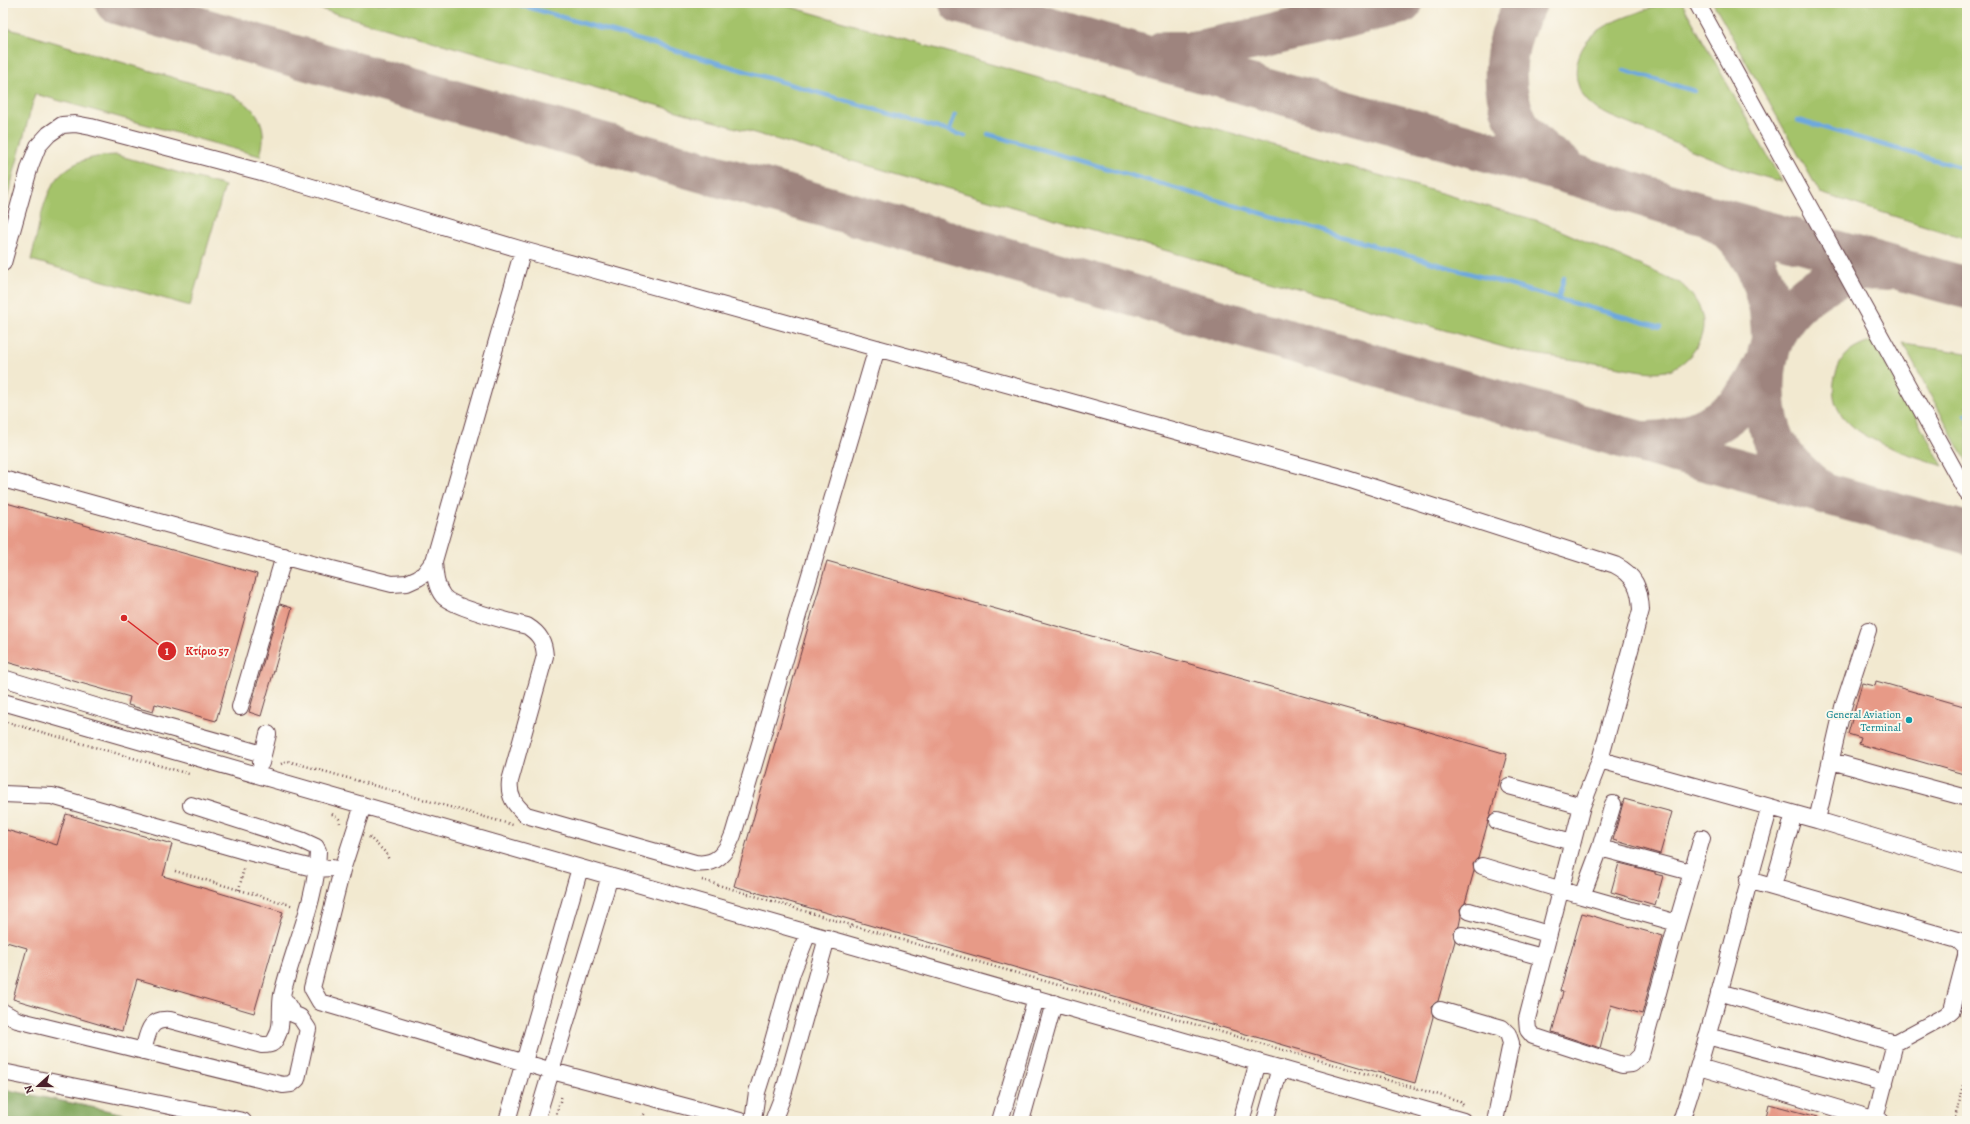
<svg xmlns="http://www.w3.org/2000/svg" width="1970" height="1124" font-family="Alegreya,serif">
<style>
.green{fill:#a4c36b;stroke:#77714b}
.forest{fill:#83a95f;stroke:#666445}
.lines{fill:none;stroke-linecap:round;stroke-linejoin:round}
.stream{stroke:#6da8de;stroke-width:4.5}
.taxiway{stroke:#9e847e;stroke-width:42}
.building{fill:#e79a87}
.minor-casing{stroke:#633d44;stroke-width:18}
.path{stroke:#633d44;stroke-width:2.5;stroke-dasharray:1 3;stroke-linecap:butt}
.minor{stroke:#fff;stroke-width:16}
.culture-dot{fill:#0f9aa8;stroke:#fbf7ec;stroke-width:1.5}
.labels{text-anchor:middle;stroke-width:4;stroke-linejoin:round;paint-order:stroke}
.culture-label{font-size:11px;fill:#0d838f;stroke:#fbf7ec;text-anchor:end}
.leader{fill:none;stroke:#d62828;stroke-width:1.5}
.callout-dot{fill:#d62828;stroke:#fbf7ec;stroke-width:1.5}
.mark-label{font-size:12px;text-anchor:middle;font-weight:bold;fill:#fff}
.callout-label{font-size:12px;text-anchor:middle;font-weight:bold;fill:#d62828;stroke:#fbf7ec;stroke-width:4;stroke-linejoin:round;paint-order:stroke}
</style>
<rect width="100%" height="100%" fill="#fbf7ec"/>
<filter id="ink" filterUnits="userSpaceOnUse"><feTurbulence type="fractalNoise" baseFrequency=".025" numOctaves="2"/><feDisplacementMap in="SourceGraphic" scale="8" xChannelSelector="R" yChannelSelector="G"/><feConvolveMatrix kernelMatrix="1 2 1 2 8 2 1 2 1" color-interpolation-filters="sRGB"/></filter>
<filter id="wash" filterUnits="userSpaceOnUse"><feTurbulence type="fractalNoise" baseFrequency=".012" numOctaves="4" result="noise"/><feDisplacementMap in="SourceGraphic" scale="16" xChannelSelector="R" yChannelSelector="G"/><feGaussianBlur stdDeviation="0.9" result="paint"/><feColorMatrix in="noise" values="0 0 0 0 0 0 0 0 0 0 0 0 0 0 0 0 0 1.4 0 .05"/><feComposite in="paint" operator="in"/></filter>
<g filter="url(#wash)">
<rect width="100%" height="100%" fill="#f2e9d0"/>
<path class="green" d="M 299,3 L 777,3 L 1539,221 L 1680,283 C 1694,295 1707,313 1702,333 C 1698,350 1684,366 1666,371 C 1650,374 1631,369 1615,366 C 1584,361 1553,357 1521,352 Z
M 1663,3 L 1682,3 L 1782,182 L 1740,170 L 1610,116 C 1605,113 1598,111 1594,107 C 1566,86 1573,46 1601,29 C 1617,18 1645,11 1663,3 Z
M 1713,3 L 1967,3 L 1967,239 L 1820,193 Z
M 3,27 L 232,95 C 259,109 269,126 260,156 L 35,94 L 3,214 Z
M 117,155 L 225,186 L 190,306 L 31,260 C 45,203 44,157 117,155 Z
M 1873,341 L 1943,466 C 1903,451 1821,434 1835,377 C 1841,354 1852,348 1873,341 Z
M 1903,344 L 1967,353 L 1967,462 Z"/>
<path class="forest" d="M 3,1089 L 159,1121 L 3,1121 Z"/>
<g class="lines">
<path class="stream" d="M 514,3 L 965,136
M 1624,70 L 1694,91
M 1797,120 L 1967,169
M 949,131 L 955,115
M 988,134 L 1558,299
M 1564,278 L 1558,299 L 1661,327
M 1965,415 L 1967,416"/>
<path class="taxiway" d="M 116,3 L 284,53 L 873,220 L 1615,435 L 1967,533
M 960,3 L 1138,54 L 1578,176 L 1695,212 L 1967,288
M 1526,3 C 1505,39 1497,85 1518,124 C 1529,143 1547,156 1565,168
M 1163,52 L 1193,52 L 1260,38 L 1402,3
M 1713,219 C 1724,223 1732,232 1739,240 C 1764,270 1772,302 1772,341
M 1645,442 C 1678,443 1723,425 1744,399 C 1753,388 1760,375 1766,362
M 1821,491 C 1813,487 1806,480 1800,474 C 1777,455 1767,429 1765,400 C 1761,349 1778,311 1822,285 C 1841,274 1863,267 1886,270"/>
</g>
<g id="blocks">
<path class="building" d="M 3,502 L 257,574 L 216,721 L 155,704 L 153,712 L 128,705 L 130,697 L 3,661 Z
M 827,561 L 1507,754 L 1478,858 L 1473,864 L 1474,871 L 1465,903 L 1460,909 L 1461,916 L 1459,926 L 1453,932 L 1455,941 L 1438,1001 L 1431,1007 L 1433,1017 L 1415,1083 L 734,886 Z
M 280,604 L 292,608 L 261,716 L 249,712 Z
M 1876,681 L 1967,707 L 1967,775 L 1859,744 L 1861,738 L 1848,734 L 1862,683 L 1875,686 Z
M 1624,799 L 1672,812 L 1660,854 L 1613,840 Z
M 66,814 L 172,844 L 163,876 L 283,912 L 254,1013 L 137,979 L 122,1031 L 13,999 L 27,948 L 3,941 L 3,829 L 57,845 Z
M 1619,863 L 1655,872 L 1655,874 L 1663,876 L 1655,905 L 1611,892 Z
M 1582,913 L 1663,936 L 1642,1014 L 1611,1005 L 1600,1048 L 1552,1032 L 1563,992 L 1560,991 Z
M 1769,1104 L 1818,1117 L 1818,1121 L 1765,1121 Z"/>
</g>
</g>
<g filter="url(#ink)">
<use href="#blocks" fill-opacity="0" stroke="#633d44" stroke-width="1"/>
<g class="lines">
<g class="minor-casing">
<path id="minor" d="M 1697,3 L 1967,493
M 3,263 L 30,166 L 38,146 L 49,134 L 62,125 L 75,124 L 91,127 L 265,173 L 523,250 L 1338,476 L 1615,565 C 1635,575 1640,588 1641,610 L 1600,760 L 1582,806 L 1527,1019 L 1528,1030 L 1533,1036 L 1622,1065 L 1632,1064 L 1641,1055 L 1677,923 L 1582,896
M 3,479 L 304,562 L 392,584 L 407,583 L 418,578 L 424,574 L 434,561 L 523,250
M 434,561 C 435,573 435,586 443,596 C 451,607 511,622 527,626 C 540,634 544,642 545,656 L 510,781 C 508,797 515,805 526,815 L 695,863 C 716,866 726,853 733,835 L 877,348
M 1868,630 L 1843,707 L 1817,820 L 1967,865
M 3,678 L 131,717 L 263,754
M 3,702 L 1463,1121
M 240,707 L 284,556
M 1600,760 L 1817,820
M 1831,761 L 1967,798
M 261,763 L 268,734
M 1509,786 L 1582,806
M 3,794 L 52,796 L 248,852 L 317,869 L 332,868 L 342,870
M 363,805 L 342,870 L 312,988 L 320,1002 L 552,1071 L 740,1121
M 1497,821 L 1572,842
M 1600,848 L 1613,804
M 1482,866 L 1582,896 L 1600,848 L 1691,872
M 1773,886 L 1794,814
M 1469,911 L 1548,934
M 1677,923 L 1702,838
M 1462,935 L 1542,957
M 1719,992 L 1895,1043 L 1945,1016 L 1952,1010 L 1966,956 L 1966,948 L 1958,940 L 1748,880
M 1440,1010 L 1502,1028 L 1508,1034 L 1511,1043 L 1495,1121
M 3,1012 L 17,1020 L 283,1085 L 291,1084 L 297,1079 L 308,1029 L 300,1017 L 293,1014 L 282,996
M 1707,1036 L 1885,1083
M 143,1051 C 148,1034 148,1018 170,1020 L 262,1045 C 267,1045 273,1045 275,1040 C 284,1026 279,1010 282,995 C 293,947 317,901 318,851 L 316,847 L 301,840 L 191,805
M 1699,1067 L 1880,1121
M 3,1072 L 243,1121
M 1875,1119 L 1895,1043
M 507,1121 L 580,868
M 536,1121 L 610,876
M 753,1121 L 757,1092 L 771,1048 L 792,973 L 808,933
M 773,1121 L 782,1098 L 827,938
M 1000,1121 L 1036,998
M 1021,1121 L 1054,1003
M 1241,1121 L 1258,1062
M 1265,1121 L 1280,1068
M 1681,1121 C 1716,1018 1739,911 1770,807"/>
</g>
<path class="path" d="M 3,721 L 189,774
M 281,764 L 288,761 L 513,825
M 332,814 L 339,819 L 340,823
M 369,837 L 386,853 L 389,860
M 175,871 L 294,906
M 702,880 L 854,926
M 239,890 L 244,867
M 849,928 L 854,926 L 1460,1101 L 1463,1105
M 554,1121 L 562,1095
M 639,1121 L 646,1112
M 1954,1121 L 1967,1075"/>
<use href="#minor" class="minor"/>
</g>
</g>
<circle class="culture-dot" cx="1909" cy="720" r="4"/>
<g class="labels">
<g class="culture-label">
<text x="1901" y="718">General Aviation<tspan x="1901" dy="13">Terminal</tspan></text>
</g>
</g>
<path class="leader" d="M124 618L167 651"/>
<g class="callout-dot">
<circle cx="124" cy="618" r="4"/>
<circle cx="167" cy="651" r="10"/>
</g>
<g class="mark-label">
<text x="167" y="655">1</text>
</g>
<g class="callout-label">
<text x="207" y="655">Κτίριο 57</text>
</g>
<rect width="1970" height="1124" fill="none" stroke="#fbf7ec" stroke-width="16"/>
<g transform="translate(38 1086) rotate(249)" stroke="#fbf7ec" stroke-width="3" paint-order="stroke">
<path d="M0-3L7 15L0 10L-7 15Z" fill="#4a1f2b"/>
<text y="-6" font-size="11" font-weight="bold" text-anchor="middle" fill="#4a1f2b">N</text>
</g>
</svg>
